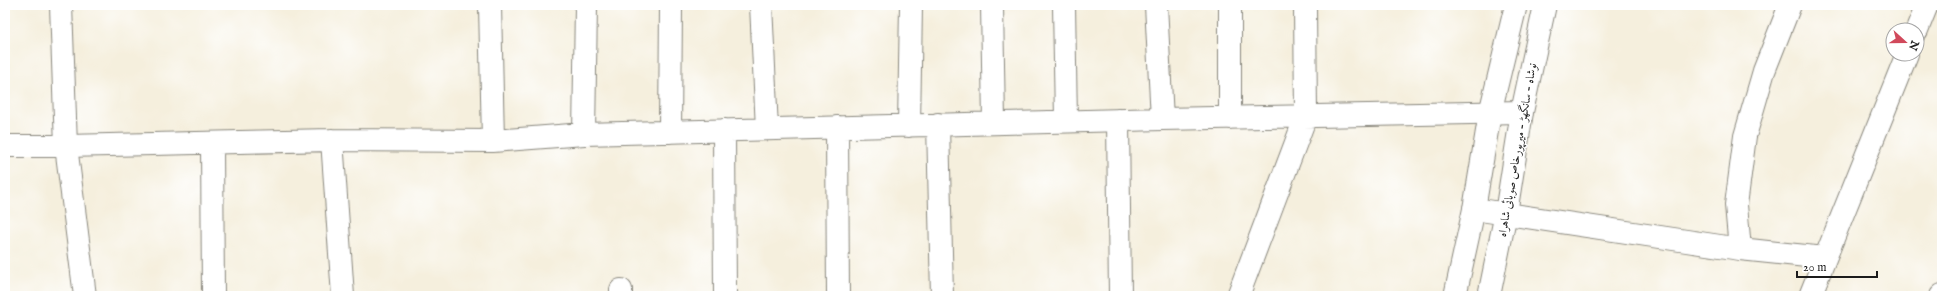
<svg xmlns="http://www.w3.org/2000/svg" width="1947" height="301" font-family="'IM FELL English',Amiri,serif">
<style>
.lines{fill:none;stroke-linecap:round;stroke-linejoin:round}
.minor-casing{stroke:#88867c;stroke-width:24}
.primary-casing{stroke:#88867c;stroke-width:24}
.minor{stroke:#fff;stroke-width:22}
.primary{stroke:#fff;stroke-width:22}
.labels{text-anchor:middle;stroke-width:3;stroke-linejoin:round;paint-order:stroke}
.street-label{font-size:12px;fill:#1c1c1c;stroke:#fff}
</style>
<rect width="100%" height="100%" fill="#fff"/>
<filter id="ink" filterUnits="userSpaceOnUse"><feTurbulence type="fractalNoise" baseFrequency=".025" numOctaves="2"/><feDisplacementMap in="SourceGraphic" scale="8" xChannelSelector="R" yChannelSelector="G"/><feConvolveMatrix kernelMatrix="1 2 1 2 8 2 1 2 1" color-interpolation-filters="sRGB"/></filter>
<filter id="wash" filterUnits="userSpaceOnUse"><feTurbulence type="fractalNoise" baseFrequency=".012" numOctaves="4" result="noise"/><feDisplacementMap in="SourceGraphic" scale="16" xChannelSelector="R" yChannelSelector="G"/><feGaussianBlur stdDeviation="0.9" result="paint"/><feColorMatrix in="noise" values="0 0 0 0 0 0 0 0 0 0 0 0 0 0 0 0 0 1.4 0 .05"/><feComposite in="paint" operator="in"/></filter>
<g filter="url(#wash)">
<rect width="100%" height="100%" fill="#f5efdd"/>
</g>
<g filter="url(#ink)">
<g class="lines">
<g class="minor-casing">
<path id="minor" d="M 61,5 L 66,146 L 85,296
M 490,5 L 493,141
M 761,5 L 767,129
M 992,5 L 994,123
M 1064,5 L 1066,121
M 1156,5 L 1162,119
M 1230,5 L 1230,118
M 1917,30 L 1927,5
M 1118,120 L 1120,296
M 938,124 L 942,296
M 909,126 L 911,5
M 837,127 L 838,296
M 724,130 L 725,296
M 670,132 L 671,5
M 584,134 L 586,5
M 332,140 L 343,296
M 212,143 L 213,296
M 5,146 L 66,146 L 332,140 L 493,141 L 584,134 L 1162,119 L 1522,112
M 1474,209 L 1740,249 L 1825,258
M 1740,249 L 1736,205 L 1745,136 L 1764,71 L 1790,5
M 621,290 L 621,296
M 1238,296 L 1306,116 L 1305,5
M 1810,296 L 1907,54
M 1941,296 L 1942,295"/>
</g>
<g class="primary-casing">
<path id="primary" d="M 1455,296 L 1474,209 L 1490,113 L 1516,5
M 1489,296 L 1506,213 L 1522,112 L 1545,5"/>
</g>
<use href="#minor" class="minor"/>
<use href="#primary" class="primary"/>
</g>
</g>
<g class="labels">
<g class="street-label">
<text transform="translate(1517 150) rotate(-80)" y="4">نوشاہ - سانگھڑ - میرپورخاص صوبائی شاہراہ</text>
</g>
</g>
<rect width="1947" height="301" fill="none" stroke="#fff" stroke-width="20"/>
<g transform="translate(1905 42) rotate(111)"><circle r="19" fill="#ffffff" stroke="#a4a4a4"/>
<path d="M0-3L7 15L0 10L-7 15Z" fill="#d1495b"/>
<text y="-6" font-size="11" font-weight="bold" text-anchor="middle" fill="#1c1c1c">N</text>
</g>
<path d="M1797 271v6h80v-6" fill="none" stroke="#1c1c1c" stroke-width="2"/>
<text x="1803" y="271" font-size="12" fill="#1c1c1c" stroke="#ffffff" stroke-width="3" paint-order="stroke">20 m</text>
</svg>
